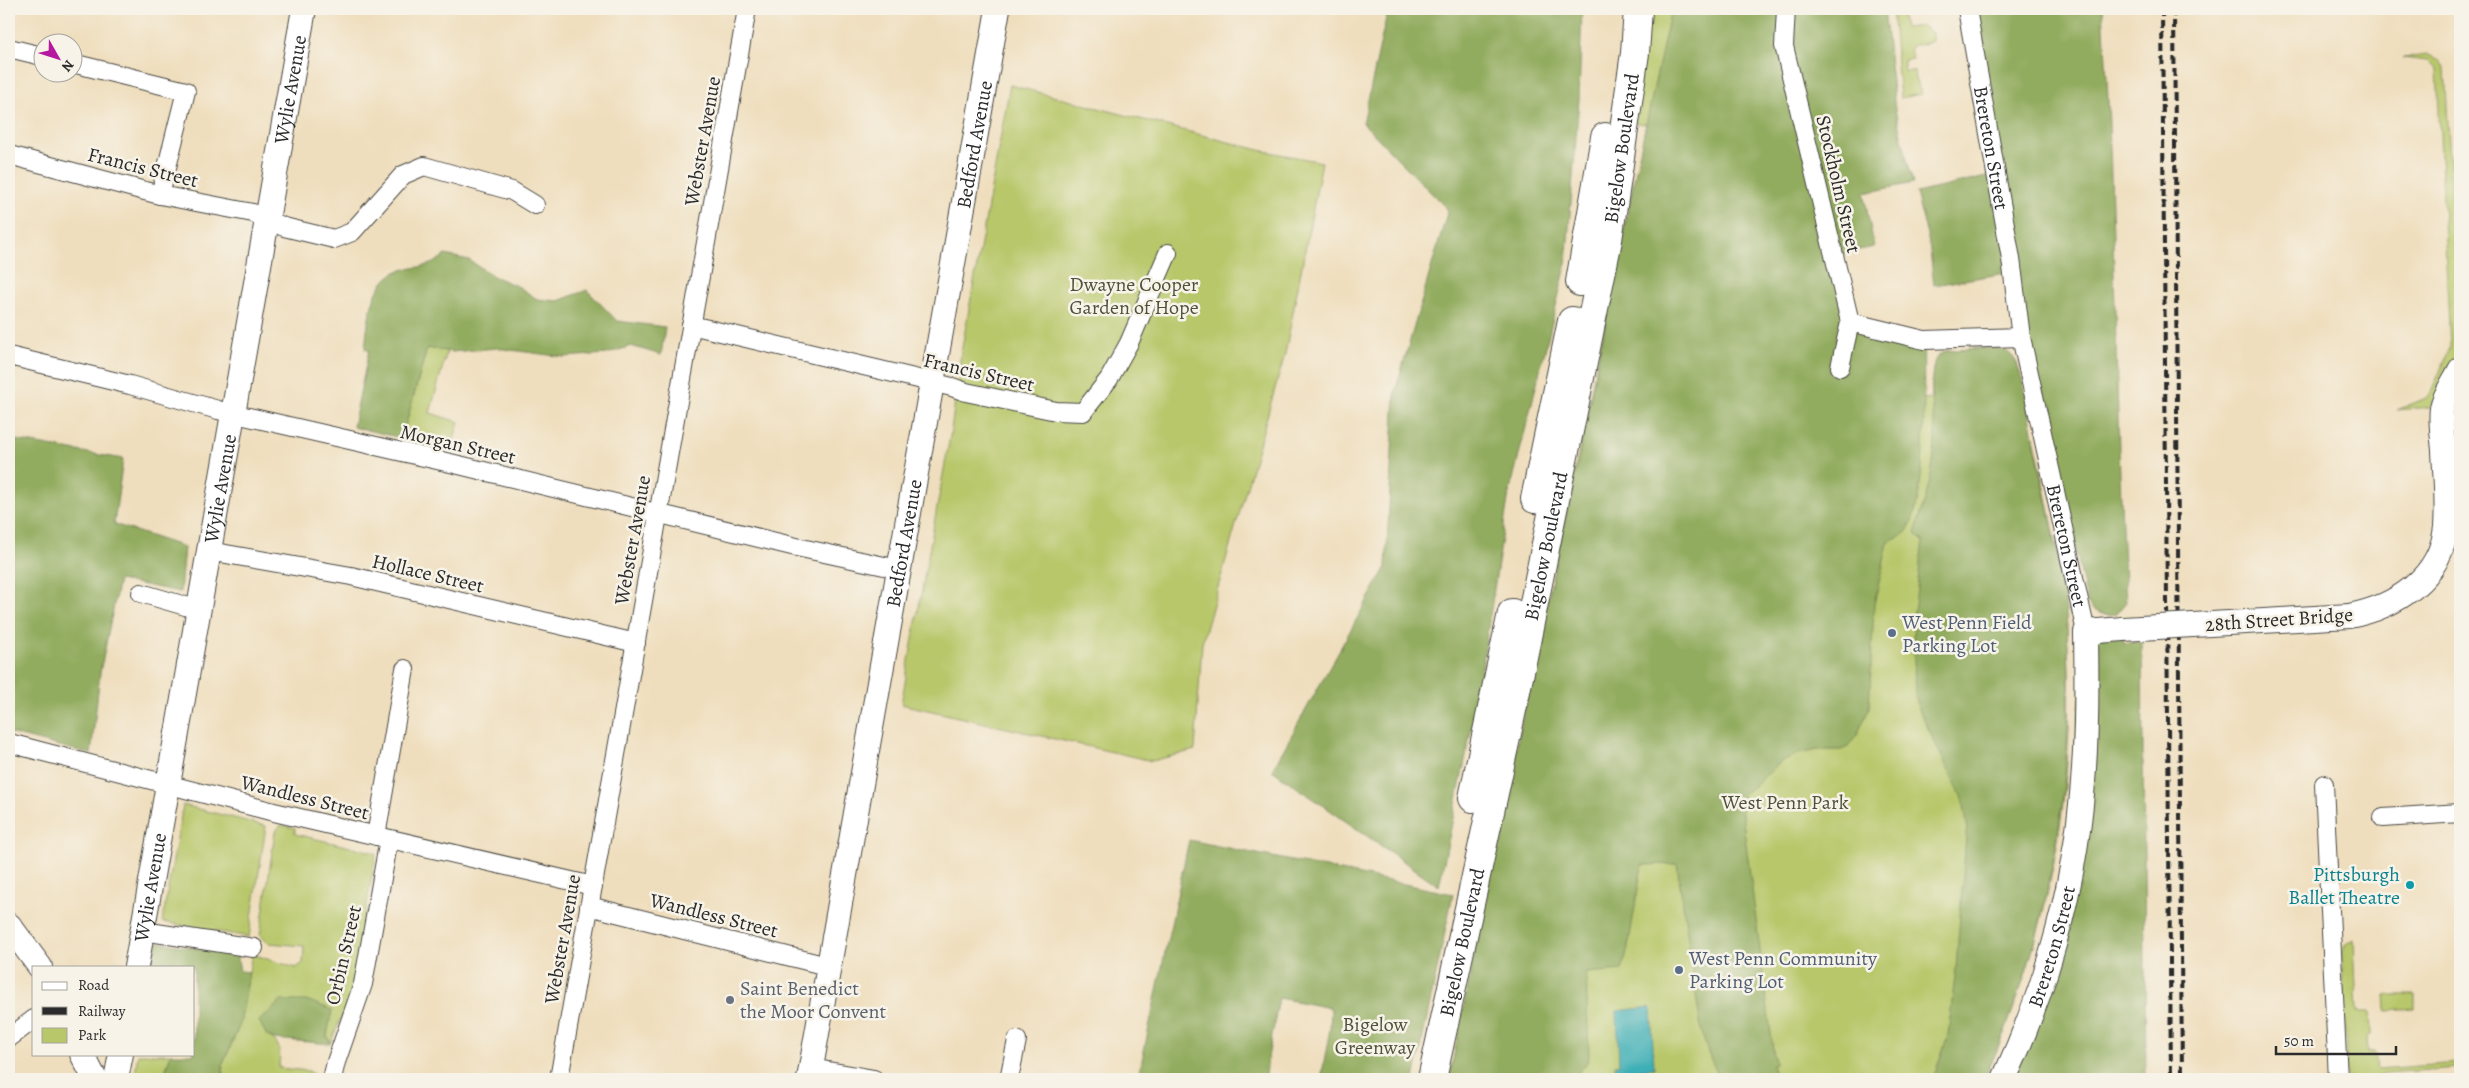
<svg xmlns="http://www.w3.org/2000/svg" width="2469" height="1088" font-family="Alegreya,serif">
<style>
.green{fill:#b8c76a;stroke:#72794a}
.forest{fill:#92ac5e;stroke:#5e6c44}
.water{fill:#3eafb6;stroke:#346d70}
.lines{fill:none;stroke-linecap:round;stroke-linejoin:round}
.street-casing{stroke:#484641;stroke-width:20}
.secondary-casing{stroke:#484641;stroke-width:26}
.primary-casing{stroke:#484641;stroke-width:30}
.street{stroke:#fff;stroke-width:18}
.secondary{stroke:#fff;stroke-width:24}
.primary{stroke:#fff;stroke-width:28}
.rail{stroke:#2b2b2b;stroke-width:4;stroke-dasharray:8 4;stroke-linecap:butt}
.secondary-bridge-casing{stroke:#484641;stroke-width:26;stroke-linecap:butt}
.secondary-bridge{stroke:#fff;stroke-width:24}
.service-dot{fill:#5c6f8a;stroke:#f7f3e8;stroke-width:2}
.culture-dot{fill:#0f9aa8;stroke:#f7f3e8;stroke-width:2}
.worship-dot{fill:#6b7280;stroke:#f7f3e8;stroke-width:2}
.labels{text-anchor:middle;stroke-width:5;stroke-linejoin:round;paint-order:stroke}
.street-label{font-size:20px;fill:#2b2b2b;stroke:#f7f3e8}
.park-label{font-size:20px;fill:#4e523b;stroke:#f7f3e8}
.service-label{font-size:20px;fill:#4e5e75;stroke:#f7f3e8;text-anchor:start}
.culture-label{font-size:20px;fill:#0d838f;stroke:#f7f3e8;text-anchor:end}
.worship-label{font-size:20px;fill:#5b616d;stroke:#f7f3e8;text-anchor:start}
</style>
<rect width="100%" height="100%" fill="#f7f3e8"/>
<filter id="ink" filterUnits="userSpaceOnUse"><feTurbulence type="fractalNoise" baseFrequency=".02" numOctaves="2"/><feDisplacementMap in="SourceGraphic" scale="10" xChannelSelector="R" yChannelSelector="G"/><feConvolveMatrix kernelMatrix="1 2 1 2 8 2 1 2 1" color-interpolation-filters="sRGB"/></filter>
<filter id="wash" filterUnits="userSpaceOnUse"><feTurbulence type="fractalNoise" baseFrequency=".0096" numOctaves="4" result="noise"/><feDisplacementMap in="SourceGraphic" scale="20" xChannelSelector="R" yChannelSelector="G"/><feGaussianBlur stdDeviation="1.12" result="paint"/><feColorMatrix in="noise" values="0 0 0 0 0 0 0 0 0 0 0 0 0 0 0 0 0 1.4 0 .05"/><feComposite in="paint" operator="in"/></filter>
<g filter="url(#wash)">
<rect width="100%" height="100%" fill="#efdebd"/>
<path class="green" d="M 1648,9 L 1786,9 L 1850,322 L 1922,387 L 1923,399 L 1932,398 C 1933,382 1929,358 1946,351 C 1969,350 2004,340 2017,363 C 2035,445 2057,528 2065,612 C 2082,770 2051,935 1984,1079 L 1449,1079 L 1646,124 L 1635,123 Z
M 1892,9 L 1901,9 L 1904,28 L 1923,26 L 1932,33 L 1932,41 L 1928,43 L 1913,45 L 1910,49 L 1913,59 L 1904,60 L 1904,71 L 1914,71 L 1915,79 L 1922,94 L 1900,98 Z
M 2428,55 L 2438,59 L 2445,68 L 2460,347 L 2446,384 L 2430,407 L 2397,410 L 2426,398 L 2432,390 L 2450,348 L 2437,70 L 2428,61 L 2402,58 Z
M 1010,85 L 1259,150 L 1322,162 L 1285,354 L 1202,643 L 1195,750 L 1152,761 L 901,704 L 951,431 L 961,353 Z
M 427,348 L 447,351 L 430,413 L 459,422 L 451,449 L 448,450 L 402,438 Z
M 183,805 L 266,826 L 249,937 L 162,922 Z
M 281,825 L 295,828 L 295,834 L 376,853 L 354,978 L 349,999 L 330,1044 L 327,1035 L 332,1010 L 267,1036 C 282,1042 280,1054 279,1068 L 309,1071 L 316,1076 L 316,1079 L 223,1079 L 223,1064 L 240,1024 L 252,954 L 296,968 L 303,963 L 304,946 L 268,943 L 260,935 L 275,832 Z
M 2354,940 L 2357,1012 L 2370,1012 L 2371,1035 L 2367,1037 L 2368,1052 L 2375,1052 L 2377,1069 L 2460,1063 L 2460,1068 L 2385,1073 L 2373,1079 L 2347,1079 L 2342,957 L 2344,947 Z
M 2386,995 L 2415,995 L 2415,1009 L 2387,1011 Z
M 138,1054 L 171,1054 L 163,1079 L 134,1079 Z"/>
<path class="forest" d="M 1388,9 L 1582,9 L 1579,99 L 1566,266 L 1508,499 L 1475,712 L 1439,886 L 1272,770 L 1386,567 L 1395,392 L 1448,210 L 1363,123 Z
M 1671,9 L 1884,9 L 1895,110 L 1913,183 L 1864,193 L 1874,247 L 1834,255 L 1850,322 L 1924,340 C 1922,387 1930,494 1907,531 C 1902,538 1894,536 1888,543 L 1874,604 L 1869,709 L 1857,735 L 1848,747 L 1841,750 L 1818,750 L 1798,754 L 1782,761 L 1740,798 L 1775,1064 L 1772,1065 L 1776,1079 L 1720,1079 L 1708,1053 L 1701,1029 L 1677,864 L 1642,865 L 1628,948 L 1622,970 L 1586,973 L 1589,1056 L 1586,1064 L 1573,1079 L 1449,1079 L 1534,661 L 1578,462 L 1635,175 Z
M 1967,9 L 2103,9 C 2116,206 2114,405 2126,602 L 2116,614 C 2104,616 2095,614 2088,604 L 2012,272 L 1934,285 L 1929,243 L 1916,193 L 1995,175 Z
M 445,255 L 469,260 L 493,276 L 519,287 L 537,299 L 558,301 L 587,290 L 617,321 L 665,327 L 661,355 L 631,346 L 607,354 L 564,357 L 496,348 L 452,352 L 427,348 L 402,438 L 353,427 L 369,350 L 365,349 C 368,323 370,283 398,271 C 407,268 419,268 428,265 C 434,263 440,259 445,255 Z
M 1995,348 C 2001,349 2007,350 2012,356 C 2023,368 2032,426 2035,444 C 2046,500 2061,557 2066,613 C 2078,773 2052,934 1984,1079 L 1933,1079 L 1948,1035 L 1956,969 L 1967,823 L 1963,800 L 1920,712 L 1915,694 L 1913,620 L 1923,541 L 1915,534 C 1924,503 1934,473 1935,441 C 1935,416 1928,389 1934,364 C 1935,357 1940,354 1946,351 Z
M 9,439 L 123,459 L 114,524 L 184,547 L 180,592 L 119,580 L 100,673 L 91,754 L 9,733 Z
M 2123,629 L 2124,643 L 2142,642 L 2146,1079 L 2004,1079 L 2060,919 L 2086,632 Z
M 1189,840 L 1453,894 L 1414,1079 L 1321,1079 L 1330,1029 L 1331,1008 L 1279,998 L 1264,1079 L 1138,1079 Z
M 157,942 L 237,955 L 240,971 L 249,972 L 240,1024 L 223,1064 L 223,1079 L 163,1079 L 171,1054 L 194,1054 L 194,967 L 153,967 Z
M 281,1001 L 309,1001 L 332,1010 L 327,1035 L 330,1044 L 275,1039 L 267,1036 L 259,1021 Z"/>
<path class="water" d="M 1651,1007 L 1654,1068 L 1615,1072 L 1615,1065 L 1619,1065 L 1617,1011 Z"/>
</g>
<g filter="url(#ink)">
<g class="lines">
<g class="street-casing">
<g id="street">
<path d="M 1786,9 L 1784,46 L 1850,322 L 1840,367"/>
<path id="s1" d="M 1967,9 L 2011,259 L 2021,337 L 2086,632"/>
<path d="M 9,48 L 42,56"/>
<path d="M 72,63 L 186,91 L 160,195"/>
<path d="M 9,155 L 160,195 L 253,213 L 284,227 L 334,239 L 352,232 L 403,175 L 424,166 L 512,191 L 535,205"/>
<path d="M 1850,322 L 1924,340 L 2021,337"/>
<path d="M 691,325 L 952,387 L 966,392 L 1056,411 L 1083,412 L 1109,379 L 1129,343 L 1168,253"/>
<path d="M 9,356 L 130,385 L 218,410 L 459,465 L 792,546 L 898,569"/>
<path d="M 209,551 L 351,576 L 636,643"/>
<path d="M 141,593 L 199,610"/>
<path d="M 9,743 L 274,812 L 593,886"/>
<path d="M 2324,784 L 2338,1079"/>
<path d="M 2383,818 L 2460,813"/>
<path d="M 376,836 L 405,669"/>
<path d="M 589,906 L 827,966"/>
<path d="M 143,931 L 254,948"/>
<path d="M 9,1038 L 34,1019"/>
<path d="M 811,1068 L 874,1079"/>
<path d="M 332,1079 L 336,1062 L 363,984 L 389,839"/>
<path d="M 559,1079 L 747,9"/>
<path d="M 1009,1079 L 1017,1040"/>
</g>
</g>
<g class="secondary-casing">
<g id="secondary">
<path d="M 2349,616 C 2396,607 2441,578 2446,527 C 2448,501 2445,475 2444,450 C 2443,437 2440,421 2442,408 C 2444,395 2454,382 2460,370"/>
<path d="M 9,925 L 40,967"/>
<path id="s2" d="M 136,967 L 304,9"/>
<path d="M 82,1054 L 95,1079"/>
<path d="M 116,1079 L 121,1054"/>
<path id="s3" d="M 809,1079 L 998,9"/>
<path id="s4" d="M 2004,1079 C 2041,999 2068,910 2079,822 C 2087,759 2087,695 2086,632 L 2123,629"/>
</g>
</g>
<g class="primary-casing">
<g id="primary">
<path d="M 1580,282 L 1605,137"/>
<path d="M 1535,499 L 1572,321"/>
<path d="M 1473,798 L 1512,613"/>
<path id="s5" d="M 1432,1079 L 1514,701 L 1608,240 L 1635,53 L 1638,9"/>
</g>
</g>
<use href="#street" class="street"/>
<use href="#secondary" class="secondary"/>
<use href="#primary" class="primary"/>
<path class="rail" d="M 2162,9 L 2171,1079
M 2174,9 L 2182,1079"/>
<g class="secondary-bridge-casing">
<path id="secondary-bridge" d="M 2123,629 L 2349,616"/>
</g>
<use href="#secondary-bridge" class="secondary-bridge"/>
</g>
</g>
<g class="service-dot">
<circle cx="1892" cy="633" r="5"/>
<circle cx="1679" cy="970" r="5"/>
</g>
<circle class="culture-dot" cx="2410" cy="885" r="5"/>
<circle class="worship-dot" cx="730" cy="1000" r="5"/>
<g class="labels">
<g class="street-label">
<text dy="7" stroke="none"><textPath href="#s2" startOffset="891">Wylie Avenue</textPath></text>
<text transform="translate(702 141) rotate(-80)" y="7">Webster Avenue</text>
<text dy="7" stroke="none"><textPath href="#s3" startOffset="949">Bedford Avenue</textPath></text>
<text dy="7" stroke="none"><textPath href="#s5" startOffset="950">Bigelow Boulevard</textPath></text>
<text dy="7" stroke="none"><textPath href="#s1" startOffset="141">Brereton Street</textPath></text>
<text transform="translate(143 167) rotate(14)" y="7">Francis Street</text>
<text transform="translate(1839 184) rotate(77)" y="7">Stockholm Street</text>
<text transform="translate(979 372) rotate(13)" y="7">Francis Street</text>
<text transform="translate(458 444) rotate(13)" y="7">Morgan Street</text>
<text dy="7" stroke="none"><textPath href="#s2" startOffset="486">Wylie Avenue</textPath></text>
<text transform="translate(632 540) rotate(-80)" y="7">Webster Avenue</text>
<text dy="7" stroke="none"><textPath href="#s3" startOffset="544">Bedford Avenue</textPath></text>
<text dy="7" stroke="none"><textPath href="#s5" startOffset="545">Bigelow Boulevard</textPath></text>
<text dy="7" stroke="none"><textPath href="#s1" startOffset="546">Brereton Street</textPath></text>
<text transform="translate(428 573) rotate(13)" y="7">Hollace Street</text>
<text transform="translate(2279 619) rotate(-4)" y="7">28th Street Bridge</text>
<text transform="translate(305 797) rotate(14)" y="7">Wandless Street</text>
<text dy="7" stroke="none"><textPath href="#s2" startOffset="81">Wylie Avenue</textPath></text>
<text transform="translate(714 915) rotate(14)" y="7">Wandless Street</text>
<text transform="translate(562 939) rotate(-80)" y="7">Webster Avenue</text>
<text dy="7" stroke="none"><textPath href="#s5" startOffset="140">Bigelow Boulevard</textPath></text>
<text dy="7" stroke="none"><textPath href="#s4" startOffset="141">Brereton Street</textPath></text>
<text transform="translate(343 955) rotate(-77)" y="7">Orbin Street</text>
</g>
<g class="park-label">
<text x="1134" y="291">Dwayne Cooper<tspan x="1134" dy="23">Garden of Hope</tspan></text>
<text x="1785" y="809">West Penn Park</text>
<text x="1375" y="1031">Bigelow<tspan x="1375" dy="23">Greenway</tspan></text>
</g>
<g class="service-label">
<text x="1902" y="629">West Penn Field<tspan x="1902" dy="23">Parking Lot</tspan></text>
<text x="1689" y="965">West Penn Community<tspan x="1689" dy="23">Parking Lot</tspan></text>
</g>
<g class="culture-label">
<text x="2400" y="881">Pittsburgh<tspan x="2400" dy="23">Ballet Theatre</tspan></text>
</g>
<g class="worship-label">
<text x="740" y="995">Saint Benedict<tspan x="740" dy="23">the Moor Convent</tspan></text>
</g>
</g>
<rect width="2469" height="1088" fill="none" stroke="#f7f3e8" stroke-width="30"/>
<rect x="32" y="966" width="162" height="90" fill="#f7f3e8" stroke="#a5a39c"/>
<rect x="42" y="982" width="25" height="8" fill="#ffffff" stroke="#a5a39c"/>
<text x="78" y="990" font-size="15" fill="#2b2b2b">Road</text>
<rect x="42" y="1007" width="25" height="8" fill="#2b2b2b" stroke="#a5a39c"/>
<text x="78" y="1016" font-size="15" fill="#2b2b2b">Railway</text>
<rect x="42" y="1028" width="25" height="15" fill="#b8c76a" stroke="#a5a39c"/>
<text x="78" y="1040" font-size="15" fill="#2b2b2b">Park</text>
<g transform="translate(58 58) rotate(129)"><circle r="24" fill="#f7f3e8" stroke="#a5a39c"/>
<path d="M0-4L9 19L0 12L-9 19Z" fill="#b5179e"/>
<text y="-8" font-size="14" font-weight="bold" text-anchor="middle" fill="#2b2b2b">N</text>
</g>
<path d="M2276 1046v8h120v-8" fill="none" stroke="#2b2b2b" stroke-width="2.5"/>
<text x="2284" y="1046" font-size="15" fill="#2b2b2b" stroke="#f7f3e8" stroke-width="4" paint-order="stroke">50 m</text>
</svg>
